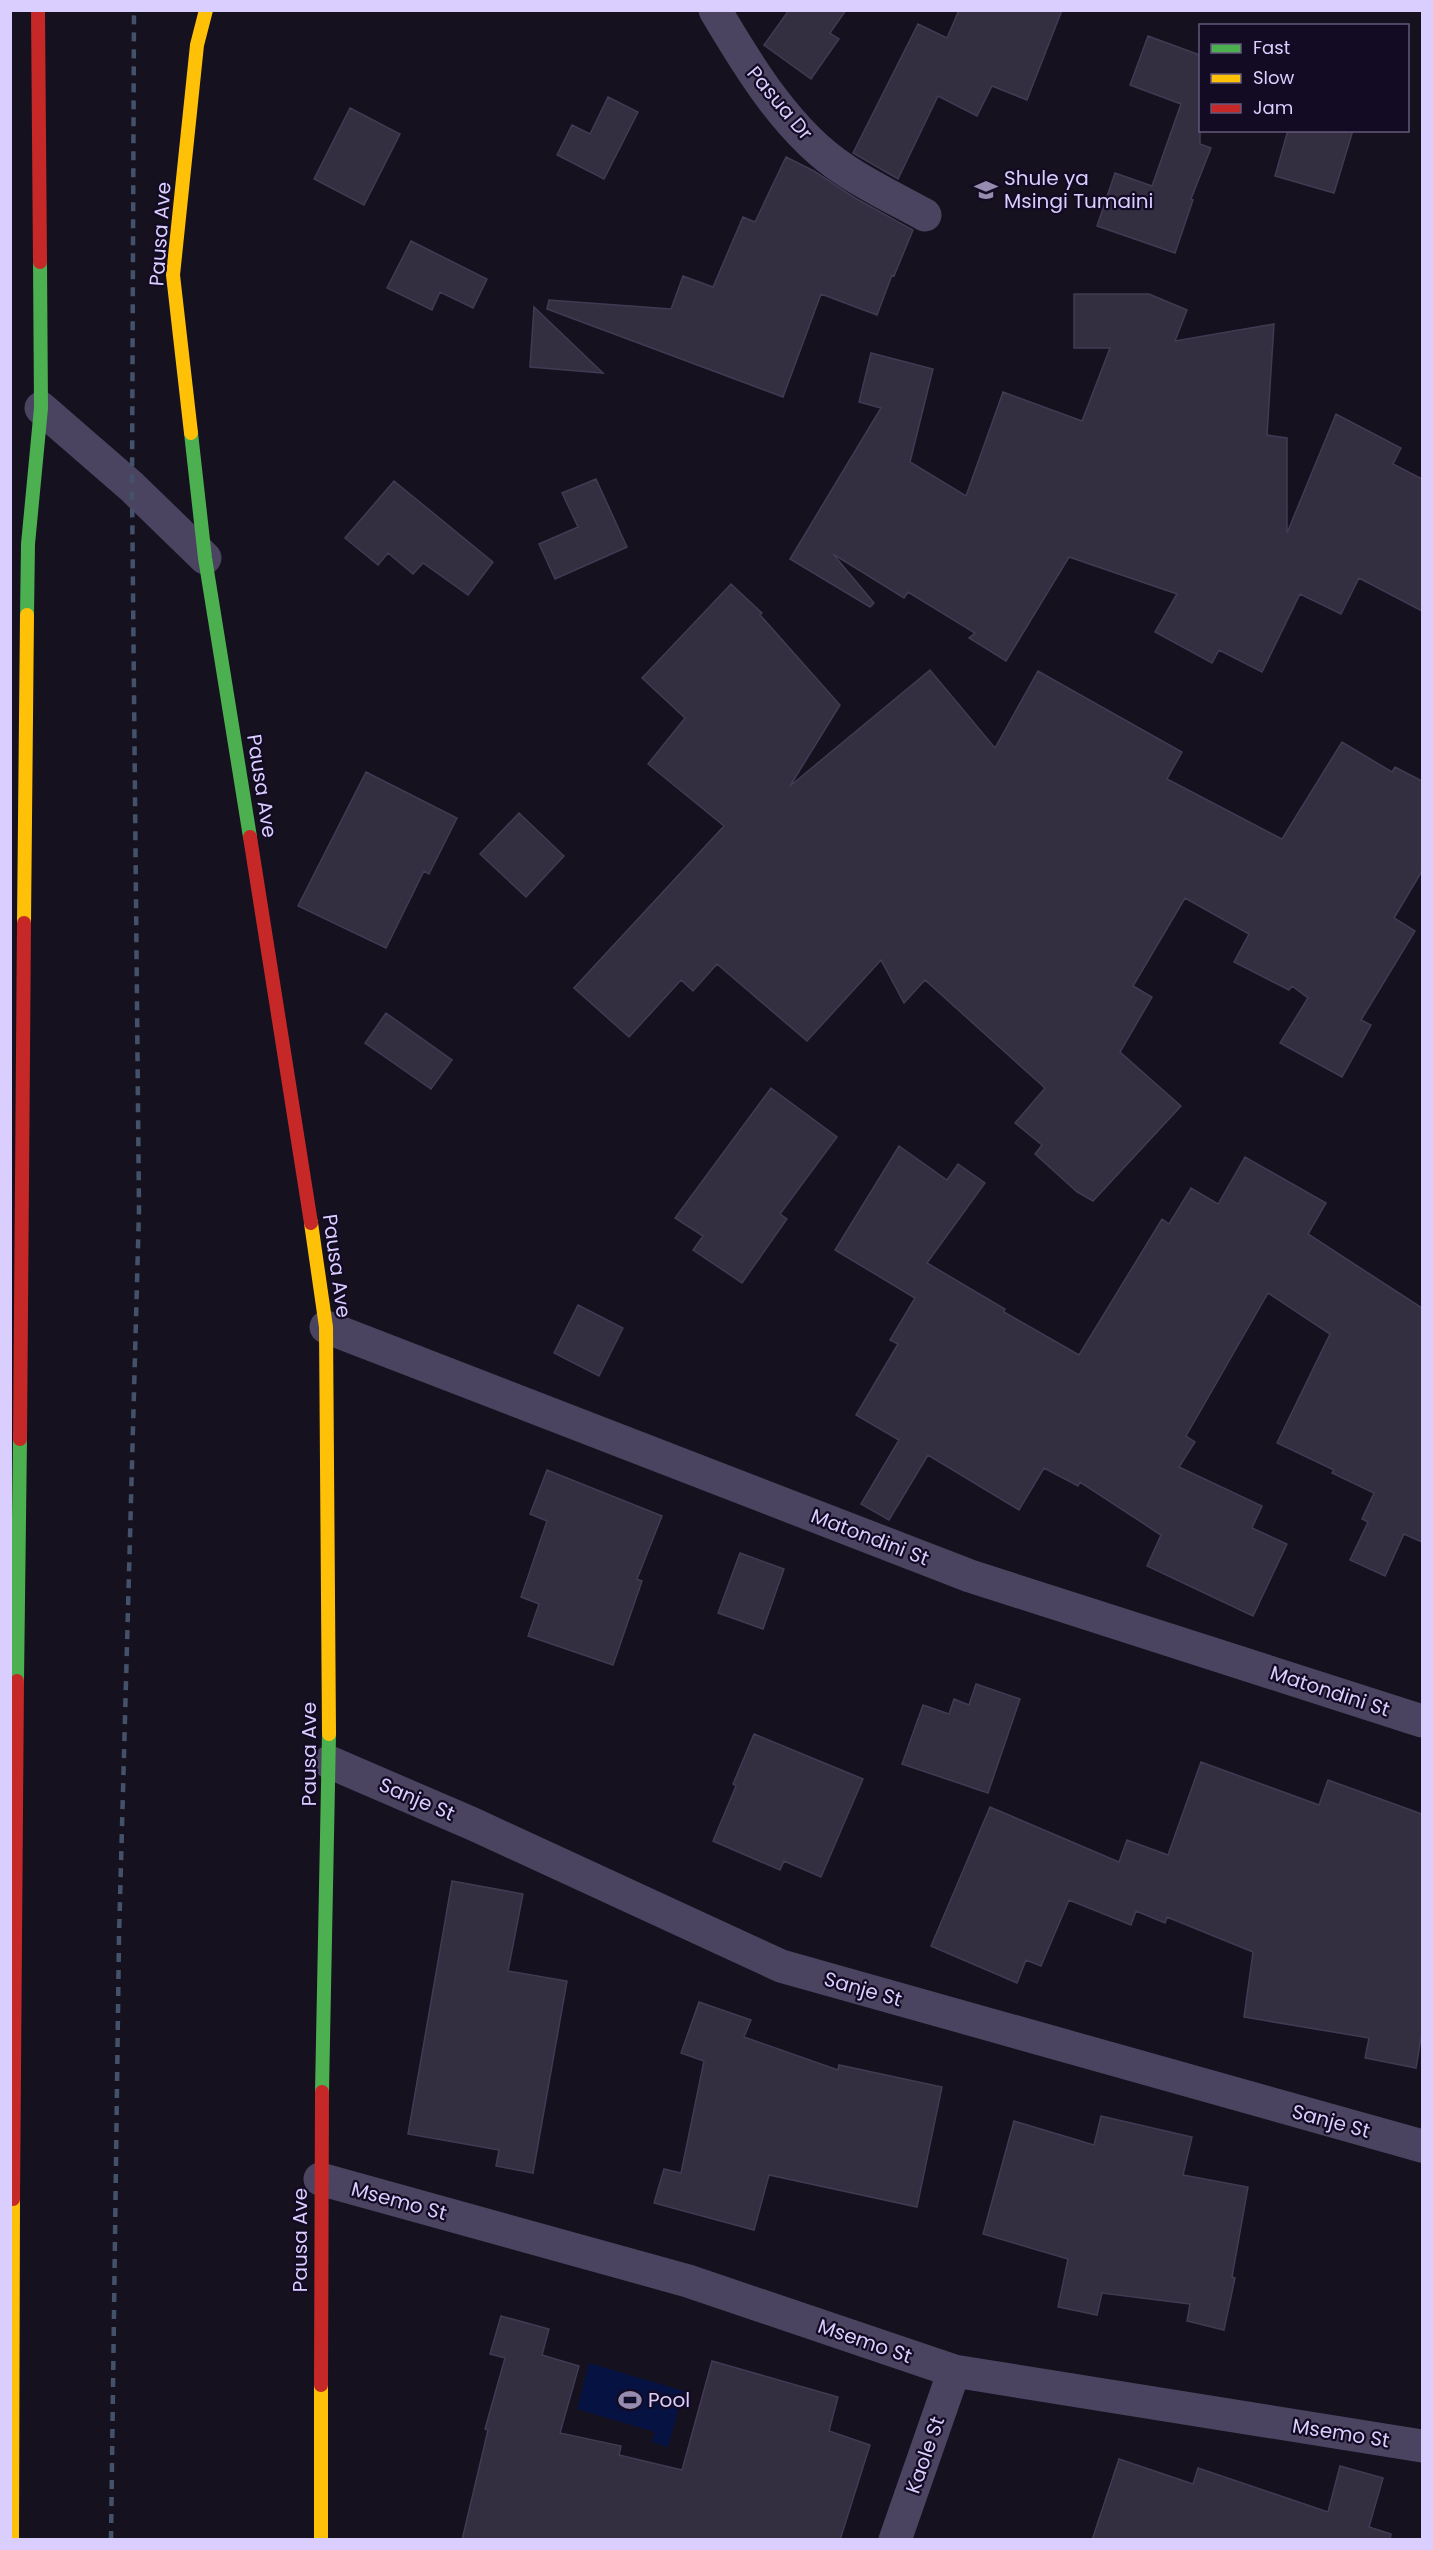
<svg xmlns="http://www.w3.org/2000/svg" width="1433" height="2550" font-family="Poppins,sans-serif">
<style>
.water{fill:#061241}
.building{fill:#342e41;stroke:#423a53;stroke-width:1.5}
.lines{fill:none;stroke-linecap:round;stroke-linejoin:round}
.street{stroke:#4a4460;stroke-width:33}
.fast{stroke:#4caf50;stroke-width:14}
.slow{stroke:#ffc107;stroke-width:14}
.jam{stroke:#c62828;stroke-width:14}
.rail{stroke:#43526a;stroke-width:4.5;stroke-dasharray:9 8;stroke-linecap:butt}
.labels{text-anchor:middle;stroke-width:4.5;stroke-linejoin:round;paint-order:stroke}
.street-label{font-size:20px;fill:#daceff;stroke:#130b24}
.poi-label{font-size:20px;fill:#daceff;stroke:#130b24;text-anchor:start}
</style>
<rect width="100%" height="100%" fill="#15111e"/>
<path class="water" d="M 589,2363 L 684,2391 L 668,2447 L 652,2442 L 655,2432 L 577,2409 Z"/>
<path class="building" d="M 789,10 L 846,10 L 830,33 L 839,39 L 811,79 L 764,45 Z
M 959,10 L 1062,10 L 1027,100 L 992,86 L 977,116 L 938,96 L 898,179 L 853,153 L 918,24 L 947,38 Z
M 1148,36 L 1200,55 L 1200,144 L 1211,148 L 1191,199 L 1193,200 L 1175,253 L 1097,226 L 1115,173 L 1152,186 L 1181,104 L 1130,85 Z
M 608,97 L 638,112 L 604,179 L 557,155 L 572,125 L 590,134 Z
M 350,108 L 400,134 L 364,205 L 314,179 Z
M 1288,130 L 1353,130 L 1334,193 L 1275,176 Z
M 786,157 L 814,171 L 855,198 L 913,230 L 894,276 L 892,275 L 877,315 L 821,294 L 783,397 L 547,309 L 549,300 L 671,309 L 683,276 L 713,287 L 743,217 L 755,222 Z
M 411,241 L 487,279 L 473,308 L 440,292 L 432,310 L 387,288 Z
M 1074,294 L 1149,294 L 1187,310 L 1175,341 L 1274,324 L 1267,435 L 1287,438 L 1287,533 L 1336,414 L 1401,448 L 1393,464 L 1422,479 L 1422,611 L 1359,578 L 1341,614 L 1300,594 L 1262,672 L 1219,650 L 1212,663 L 1155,632 L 1177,594 L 1069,557 L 1006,661 L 969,638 L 975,633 L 908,592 L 904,598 L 833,554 L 874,603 L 870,607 L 790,559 L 881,408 L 859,402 L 871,353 L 933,369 L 910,462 L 966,496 L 1003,392 L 1082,421 L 1110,348 L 1074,348 Z
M 534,307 L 603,373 L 530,367 Z
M 596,479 L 627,547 L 555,579 L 539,544 L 578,527 L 562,493 Z
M 394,481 L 493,562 L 468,595 L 423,563 L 413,574 L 388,553 L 378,565 L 345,538 Z
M 731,584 L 762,613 L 760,615 L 840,705 L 790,786 L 930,670 L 995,748 L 1038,671 L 1182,752 L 1167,779 L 1282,839 L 1342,742 L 1392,772 L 1395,767 L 1422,781 L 1422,871 L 1394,918 L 1415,931 L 1361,1020 L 1371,1025 L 1342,1077 L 1280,1043 L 1308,998 L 1292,986 L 1289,990 L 1234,962 L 1249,934 L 1185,898 L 1133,986 L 1152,997 L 1120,1052 L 1181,1106 L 1093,1201 L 1077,1192 L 1035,1154 L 1042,1145 L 1015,1123 L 1045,1088 L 925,980 L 904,1003 L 881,960 L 807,1041 L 717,964 L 693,991 L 681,980 L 629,1037 L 574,988 L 724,826 L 648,764 L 685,718 L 642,678 Z
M 366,772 L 457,818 L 429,874 L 424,871 L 386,948 L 298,906 Z
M 519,813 L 564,856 L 526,897 L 480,854 Z
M 386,1013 L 452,1060 L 431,1089 L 365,1043 Z
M 771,1088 L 837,1137 L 780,1214 L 787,1219 L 742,1283 L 693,1250 L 703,1236 L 675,1218 Z
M 899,1146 L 947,1180 L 958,1164 L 985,1183 L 927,1263 L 1005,1309 L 1004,1312 L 1079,1355 L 1162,1219 L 1169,1224 L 1191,1188 L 1218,1204 L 1245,1157 L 1326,1203 L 1308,1234 L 1422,1308 L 1422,1542 L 1404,1534 L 1385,1576 L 1350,1560 L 1368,1522 L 1362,1519 L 1374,1493 L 1332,1473 L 1334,1470 L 1277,1443 L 1330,1334 L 1268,1293 L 1186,1436 L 1195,1442 L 1179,1467 L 1262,1506 L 1252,1528 L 1287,1544 L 1253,1616 L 1147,1566 L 1161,1535 L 1080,1482 L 1078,1486 L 1044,1468 L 1019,1510 L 928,1455 L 889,1520 L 861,1504 L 899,1440 L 856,1415 L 898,1344 L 890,1340 L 915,1298 L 835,1250 Z
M 578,1305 L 623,1328 L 599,1376 L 554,1353 Z
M 547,1470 L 662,1516 L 637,1579 L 642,1581 L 613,1665 L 528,1636 L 539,1604 L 521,1597 L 547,1521 L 530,1514 Z
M 740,1553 L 784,1569 L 763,1629 L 718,1613 Z
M 976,1684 L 1020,1699 L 988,1793 L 902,1764 L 923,1705 L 949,1714 L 954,1699 L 969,1705 Z
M 754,1734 L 863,1779 L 821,1877 L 784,1861 L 780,1870 L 713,1841 L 736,1786 L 733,1784 Z
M 1201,1762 L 1319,1805 L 1328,1780 L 1422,1814 L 1422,2032 L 1416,2068 L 1365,2058 L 1369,2038 L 1244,2017 L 1253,1952 L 1167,1917 L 1165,1923 L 1136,1911 L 1131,1925 L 1069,1900 L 1041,1966 L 1026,1960 L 1017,1983 L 931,1946 L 990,1807 L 1119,1862 L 1127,1840 L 1168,1855 Z
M 452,1881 L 523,1894 L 508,1971 L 567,1981 L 533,2173 L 496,2166 L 499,2150 L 408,2134 Z
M 699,2002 L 751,2020 L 744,2037 L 838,2070 L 839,2065 L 942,2087 L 917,2207 L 769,2175 L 754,2230 L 654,2203 L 664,2169 L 681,2173 L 704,2061 L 681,2053 Z
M 1101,2116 L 1192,2137 L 1183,2175 L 1248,2187 L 1232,2277 L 1235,2278 L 1224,2330 L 1187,2321 L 1190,2304 L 1102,2293 L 1097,2315 L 1058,2307 L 1068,2259 L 983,2234 L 1014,2121 L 1094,2145 Z
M 501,2316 L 549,2329 L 542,2355 L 579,2366 L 560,2433 L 621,2446 L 619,2455 L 682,2470 L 712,2361 L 838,2397 L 829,2431 L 870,2445 L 840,2540 L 462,2540 L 488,2430 L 485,2429 L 505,2358 L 490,2354 Z
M 1119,2459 L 1193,2484 L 1198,2468 L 1328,2512 L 1340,2466 L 1383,2478 L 1369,2527 L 1391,2534 L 1390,2540 L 1092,2540 Z"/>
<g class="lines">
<path class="street" d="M 715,10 C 748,66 789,134 845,170 C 870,187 898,200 925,215
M 41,408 L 132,487 L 205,558
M 326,1327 L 970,1576 L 1422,1721
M 329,1762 L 473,1824 L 781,1966 L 1422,2146
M 320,2179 L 688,2281 L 954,2371 L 1422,2446
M 895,2540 L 954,2371"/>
<path class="fast" d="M 191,433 L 205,558 L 250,837
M 27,615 L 28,544 L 41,408 L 40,262
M 17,1681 L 20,1439
M 322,2092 L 329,1734"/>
<path class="slow" d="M 191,433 L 173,275 L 197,45 L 206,10
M 24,923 L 27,615
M 311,1223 L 326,1327 L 329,1734
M 321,2385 L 321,2540
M 12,2540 L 13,2199"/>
<path class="jam" d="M 38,10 L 40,262
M 250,837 L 311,1223
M 20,1439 L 24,923
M 13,2199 L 17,1681
M 321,2385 L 322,2092"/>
<path class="rail" d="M 111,2540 L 119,1936 L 139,1210 L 132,487 L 134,10"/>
</g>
<defs>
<g id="school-bare" transform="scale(1.8)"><path d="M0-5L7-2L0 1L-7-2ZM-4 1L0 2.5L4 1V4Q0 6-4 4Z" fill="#958cb0" stroke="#130b24" stroke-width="2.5" paint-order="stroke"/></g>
<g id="stadium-bare" transform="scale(1.8)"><path d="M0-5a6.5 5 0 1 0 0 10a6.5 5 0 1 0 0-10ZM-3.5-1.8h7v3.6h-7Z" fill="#958cb0" stroke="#130b24" stroke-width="2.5" paint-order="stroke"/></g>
</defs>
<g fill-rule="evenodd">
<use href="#school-bare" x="986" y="190"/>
<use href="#stadium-bare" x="630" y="2400"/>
</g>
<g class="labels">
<g class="street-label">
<text transform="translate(780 103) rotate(50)" y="7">Pasua Dr</text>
<text transform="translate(160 234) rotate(-86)" y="7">Pausa Ave</text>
<text transform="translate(262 786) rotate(81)" y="7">Pausa Ave</text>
<text transform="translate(337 1266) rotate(82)" y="7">Pausa Ave</text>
<text transform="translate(870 1537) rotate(21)" y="7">Matondini St</text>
<text transform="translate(1330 1691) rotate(18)" y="7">Matondini St</text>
<text transform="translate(309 1754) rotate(-90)" y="7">Pausa Ave</text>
<text transform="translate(417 1799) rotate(23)" y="7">Sanje St</text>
<text transform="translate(863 1989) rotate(16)" y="7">Sanje St</text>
<text transform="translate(1331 2121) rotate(15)" y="7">Sanje St</text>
<text transform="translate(399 2201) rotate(15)" y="7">Msemo St</text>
<text transform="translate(300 2240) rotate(-90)" y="7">Pausa Ave</text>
<text transform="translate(865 2341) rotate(19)" y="7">Msemo St</text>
<text transform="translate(1341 2433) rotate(9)" y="7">Msemo St</text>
<text transform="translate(925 2455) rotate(-71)" y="7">Kaole St</text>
</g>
<g class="poi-label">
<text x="1004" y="185">Shule ya<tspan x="1004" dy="23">Msingi Tumaini</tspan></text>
<text x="648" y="2407">Pool</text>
</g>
</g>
<rect width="1433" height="2550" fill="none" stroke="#daceff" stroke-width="24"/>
<rect x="1199" y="24" width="210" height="108" fill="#130b24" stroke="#63597c" stroke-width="1.5"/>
<rect x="1211" y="44" width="30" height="9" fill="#4caf50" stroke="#63597c" stroke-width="1.5"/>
<text x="1253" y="54" font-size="18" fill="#daceff">Fast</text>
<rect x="1211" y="74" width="30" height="9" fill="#ffc107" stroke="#63597c" stroke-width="1.5"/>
<text x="1253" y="84" font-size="18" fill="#daceff">Slow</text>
<rect x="1211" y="104" width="30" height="9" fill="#c62828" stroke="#63597c" stroke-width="1.5"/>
<text x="1253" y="114" font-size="18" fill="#daceff">Jam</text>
</svg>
